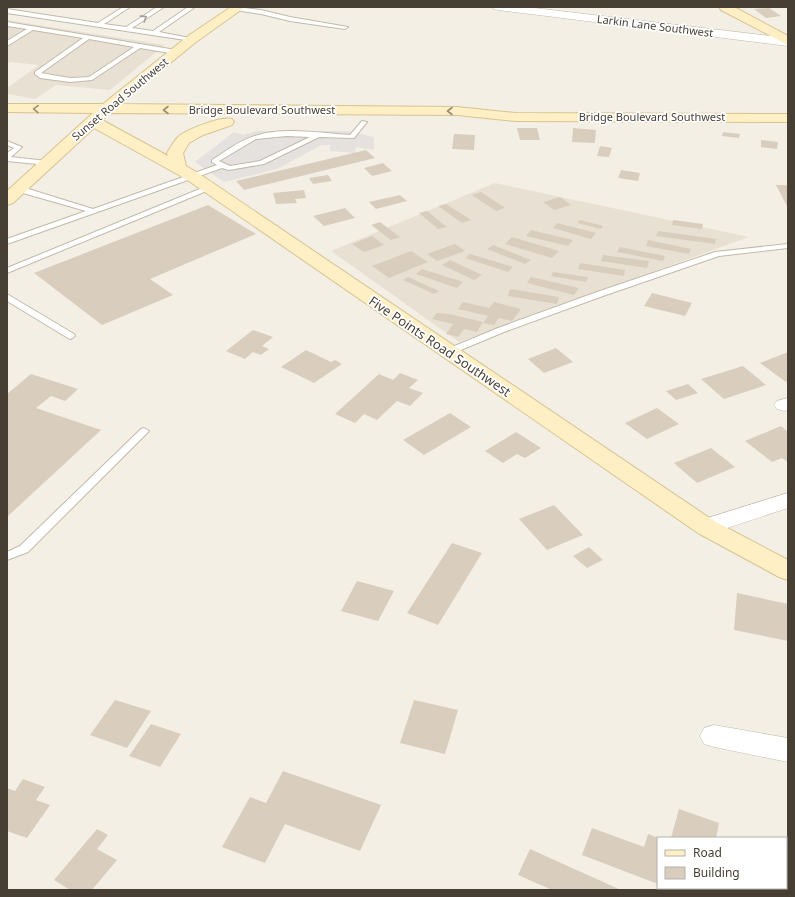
<svg xmlns="http://www.w3.org/2000/svg" width="795" height="897" font-family="'Noto Sans',sans-serif">
<style>
.residential{fill:#e8e1d3}
.parking{fill:#e4e1de}
.building{fill:#d9cdbd}
.lines{fill:none;stroke-linecap:round;stroke-linejoin:round}
.lane-casing{stroke:#c3b9aa;stroke-width:2}
.street-casing{stroke:#c3b9aa;stroke-width:1}
.secondary-casing{stroke:#d7c392;stroke-width:2}
.lane{fill:#fff;fill-rule:evenodd}
.street{fill:#fff;fill-rule:evenodd}
.secondary{fill:#ffefc4;fill-rule:evenodd}
.oneway{stroke:#a39f9a}
.oneway2{stroke:#9a8e75}
.labels{text-anchor:middle;stroke-width:3.5;stroke-linejoin:round;paint-order:stroke}
.far-street-label{font-size:11px;fill:#473f34;stroke:#fff}
.street-label{font-size:13px;fill:#473f34;stroke:#fff}
</style>
<rect width="100%" height="100%" fill="#f4efe5"/>
<path class="residential" d="M 7,20 L 165,45 L 110,90 L 56,85 L 35,99 L 7,94 L 7,88 L 39,65 L 10,62 L 7,64 Z
M 495,183 L 749,237 L 459,342 L 331,251 Z"/>
<path class="parking" d="M 257,131 L 347,131 L 374,137 L 374,150 L 356,147 L 355,153 L 330,151 L 330,145 L 322,145 L 277,169 L 224,182 L 195,162 L 234,132 L 243,135 Z"/>
<path class="building" d="M 769,8 L 781,16 L 766,18 L 754,9 Z
M 517,128 L 537,128 L 540,140 L 520,140 Z
M 573,128 L 596,130 L 595,143 L 572,142 Z
M 723,132 L 740,134 L 739,138 L 722,136 Z
M 454,134 L 475,135 L 474,150 L 452,149 Z
M 761,140 L 778,142 L 777,149 L 761,147 Z
M 600,146 L 612,148 L 609,157 L 597,156 Z
M 366,150 L 375,158 L 244,190 L 236,181 Z
M 383,163 L 392,171 L 372,176 L 364,168 Z
M 621,170 L 640,173 L 638,181 L 618,178 Z
M 328,175 L 332,181 L 313,184 L 309,178 Z
M 776,185 L 786,185 L 788,188 L 788,208 Z
M 304,190 L 306,198 L 295,199 L 297,203 L 276,204 L 273,193 Z
M 481,192 L 505,208 L 496,211 L 472,195 Z
M 400,195 L 407,201 L 376,209 L 369,202 Z
M 560,197 L 571,205 L 554,210 L 543,202 Z
M 446,204 L 471,220 L 462,223 L 438,206 Z
M 208,205 L 256,234 L 150,279 L 173,295 L 102,325 L 34,273 Z
M 345,208 L 355,218 L 324,226 L 313,216 Z
M 427,211 L 447,227 L 438,229 L 419,213 Z
M 580,220 L 603,226 L 601,229 L 577,223 Z
M 673,220 L 703,224 L 702,229 L 672,225 Z
M 380,222 L 400,237 L 391,240 L 371,225 Z
M 557,223 L 596,233 L 591,239 L 553,228 Z
M 531,230 L 573,240 L 568,246 L 526,236 Z
M 658,231 L 716,239 L 715,244 L 656,236 Z
M 372,236 L 384,245 L 364,252 L 352,244 Z
M 512,237 L 559,251 L 552,258 L 505,244 Z
M 648,240 L 691,249 L 689,254 L 646,246 Z
M 455,244 L 465,251 L 437,261 L 427,254 Z
M 493,245 L 531,260 L 525,264 L 487,249 Z
M 620,247 L 665,256 L 663,261 L 617,252 Z
M 411,251 L 428,262 L 389,278 L 372,266 Z
M 470,254 L 513,267 L 508,272 L 465,258 Z
M 603,255 L 649,261 L 647,268 L 601,261 Z
M 450,260 L 482,275 L 474,280 L 442,265 Z
M 580,263 L 625,270 L 624,276 L 578,269 Z
M 422,269 L 463,282 L 457,288 L 416,274 Z
M 553,272 L 588,277 L 586,282 L 551,276 Z
M 408,277 L 439,291 L 434,294 L 403,280 Z
M 531,277 L 579,288 L 574,295 L 527,283 Z
M 510,289 L 559,297 L 557,304 L 508,296 Z
M 652,293 L 692,303 L 685,316 L 644,306 Z
M 463,302 L 489,308 L 494,302 L 521,309 L 512,321 L 499,318 L 494,325 L 483,323 L 488,316 L 458,309 Z
M 437,313 L 449,314 L 483,322 L 477,332 L 464,329 L 458,337 L 446,334 L 453,324 L 432,319 Z
M 253,330 L 273,337 L 262,346 L 269,349 L 261,355 L 253,352 L 245,359 L 226,351 Z
M 556,348 L 573,362 L 544,373 L 528,359 Z
M 306,350 L 331,362 L 335,360 L 342,364 L 314,383 L 281,367 Z
M 788,352 L 788,381 L 786,382 L 760,363 Z
M 743,366 L 766,385 L 724,399 L 701,379 Z
M 400,373 L 418,380 L 409,388 L 423,393 L 410,406 L 397,401 L 377,420 L 364,414 L 355,423 L 335,414 L 379,374 L 393,380 Z
M 31,374 L 78,389 L 65,401 L 51,396 L 36,408 L 101,430 L 7,517 L 7,394 Z
M 688,384 L 698,393 L 676,400 L 666,391 Z
M 657,408 L 679,424 L 647,439 L 625,423 Z
M 450,413 L 471,427 L 424,455 L 403,440 Z
M 781,426 L 788,432 L 788,462 L 782,458 L 772,462 L 745,441 Z
M 516,432 L 541,448 L 525,458 L 517,454 L 503,463 L 485,451 Z
M 711,448 L 735,467 L 697,483 L 674,463 Z
M 554,505 L 583,535 L 547,550 L 519,519 Z
M 452,543 L 482,553 L 438,625 L 407,613 Z
M 589,547 L 603,560 L 587,568 L 573,556 Z
M 357,581 L 394,591 L 378,621 L 341,611 Z
M 737,593 L 788,604 L 788,641 L 734,630 Z
M 115,700 L 151,711 L 127,748 L 90,735 Z
M 414,700 L 458,710 L 445,754 L 400,743 Z
M 151,724 L 181,734 L 160,767 L 129,756 Z
M 283,771 L 381,805 L 360,851 L 285,824 L 265,863 L 222,847 L 250,797 L 266,803 Z
M 23,779 L 45,787 L 36,800 L 50,805 L 27,838 L 7,831 L 7,788 L 15,791 Z
M 679,809 L 719,823 L 716,838 L 671,838 Z
M 592,828 L 644,847 L 648,834 L 658,838 L 658,884 L 582,855 Z
M 97,829 L 108,835 L 97,849 L 117,860 L 92,890 L 70,890 L 54,880 Z
M 530,849 L 621,890 L 552,890 L 518,875 Z"/>
<g class="lines">
<g class="lane-casing">
<path id="lane" d="M 123,7 L 130,7 L 104,24 L 126,27 L 157,7 L 164,7 L 132,28 L 153,31 L 188,7 L 195,7 L 159,32 L 195,39 L 192,41 L 7,13 L 7,9 L 98,23 Z
M 237,7 L 261,10 L 290,17 L 348,27 L 345,29 L 290,21 L 261,14 L 235,10 L 234,9 Z
M 7,22 L 176,50 L 179,52 L 176,54 L 140,48 L 92,80 L 70,82 L 40,78 L 35,74 L 35,72 L 83,38 L 33,30 L 7,46 L 7,41 L 27,29 L 7,26 ZM 89,39 L 134,47 L 89,77 L 70,78 L 41,73 Z
M 362,121 L 367,122 L 354,138 L 319,137 L 264,164 L 229,170 L 222,168 L 7,244 L 7,239 L 86,211 L 16,191 L 16,187 L 22,187 L 93,209 L 217,165 L 212,162 L 212,160 C 225,152 237,142 252,137 C 280,126 321,133 350,135 ZM 287,136 L 310,137 L 260,161 L 230,166 L 219,161 L 256,139 Z
M 7,141 L 22,147 L 11,157 L 47,161 L 51,163 L 47,165 L 7,161 L 7,153 L 14,148 L 7,145 Z
M 207,186 L 210,186 L 214,188 L 7,273 L 7,268 Z
M 788,244 L 788,248 L 719,256 L 603,296 L 504,332 L 451,354 L 448,355 L 444,352 L 445,350 L 498,328 L 597,292 L 715,252 Z
M 7,294 L 74,334 L 75,336 L 71,339 L 68,338 L 7,301 Z
M 144,428 L 149,431 L 28,552 L 7,560 L 7,552 L 20,546 L 141,429 Z"/>
</g>
<g class="street-casing">
<path id="street" d="M 492,7 L 526,7 L 788,38 L 788,46 L 498,10 L 494,9 Z
M 788,398 L 788,410 L 784,411 L 777,409 L 774,405 L 777,401 Z
M 788,493 L 788,508 L 706,535 L 698,533 L 695,527 L 698,521 Z
M 714,725 L 788,738 L 788,762 L 714,747 L 704,744 L 700,736 L 704,728 Z"/>
</g>
<g class="secondary-casing">
<path id="secondary" d="M 231,7 L 245,7 L 196,42 L 120,104 L 457,107 L 516,113 L 788,114 L 788,122 L 516,121 L 457,115 L 110,113 L 102,120 L 168,156 L 167,153 C 170,148 174,141 178,137 C 187,129 222,116 232,119 L 234,122 L 232,125 L 203,135 L 189,143 L 183,153 L 186,166 L 198,173 L 714,521 L 788,560 L 788,580 L 779,577 L 698,533 L 186,179 L 94,128 L 13,203 L 7,205 L 7,191 L 93,113 L 7,112 L 7,104 L 103,104 L 188,36 Z
M 719,7 L 734,7 L 788,36 L 788,45 L 721,10 Z"/>
</g>
<use href="#lane" class="lane"/>
<use href="#street" class="street"/>
<use href="#secondary" class="secondary"/>
</g>
<defs><path id="oneway-chevron" d="M-2-3.5L2.5 0L-2 3.5" fill="none" stroke-width="1.6" stroke-linecap="round" stroke-linejoin="round"/></defs>
<use class="oneway" href="#oneway-chevron" transform="translate(144 18) rotate(-33)"/>
<g class="oneway2">
<use href="#oneway-chevron" transform="translate(36 109) rotate(-179)"/>
<use href="#oneway-chevron" transform="translate(166 110) rotate(-180)"/>
<use href="#oneway-chevron" transform="translate(450 111) rotate(-180)"/>
</g>
<g class="labels">
<g class="far-street-label">
<text transform="translate(655 26) rotate(7)" y="4">Larkin Lane Southwest</text>
<text transform="translate(120 99) rotate(-40)" y="4">Sunset Road Southwest</text>
<text x="262" y="114">Bridge Boulevard Southwest</text>
<text x="652" y="121">Bridge Boulevard Southwest</text>
</g>
<g class="street-label">
<text transform="translate(440 346) rotate(34)" y="5">Five Points Road Southwest</text>
</g>
</g>
<rect width="795" height="897" fill="none" stroke="#473f34" stroke-width="16"/>
<rect x="657" y="837" width="130" height="52" fill="#ffffff" stroke="#b5b2ae"/>
<rect x="665" y="850" width="20" height="6" fill="#ffefc4" stroke="#b5b2ae"/>
<text x="693" y="857" font-size="12" fill="#473f34">Road</text>
<rect x="665" y="867" width="20" height="12" fill="#d9cdbd" stroke="#b5b2ae"/>
<text x="693" y="877" font-size="12" fill="#473f34">Building</text>
</svg>
